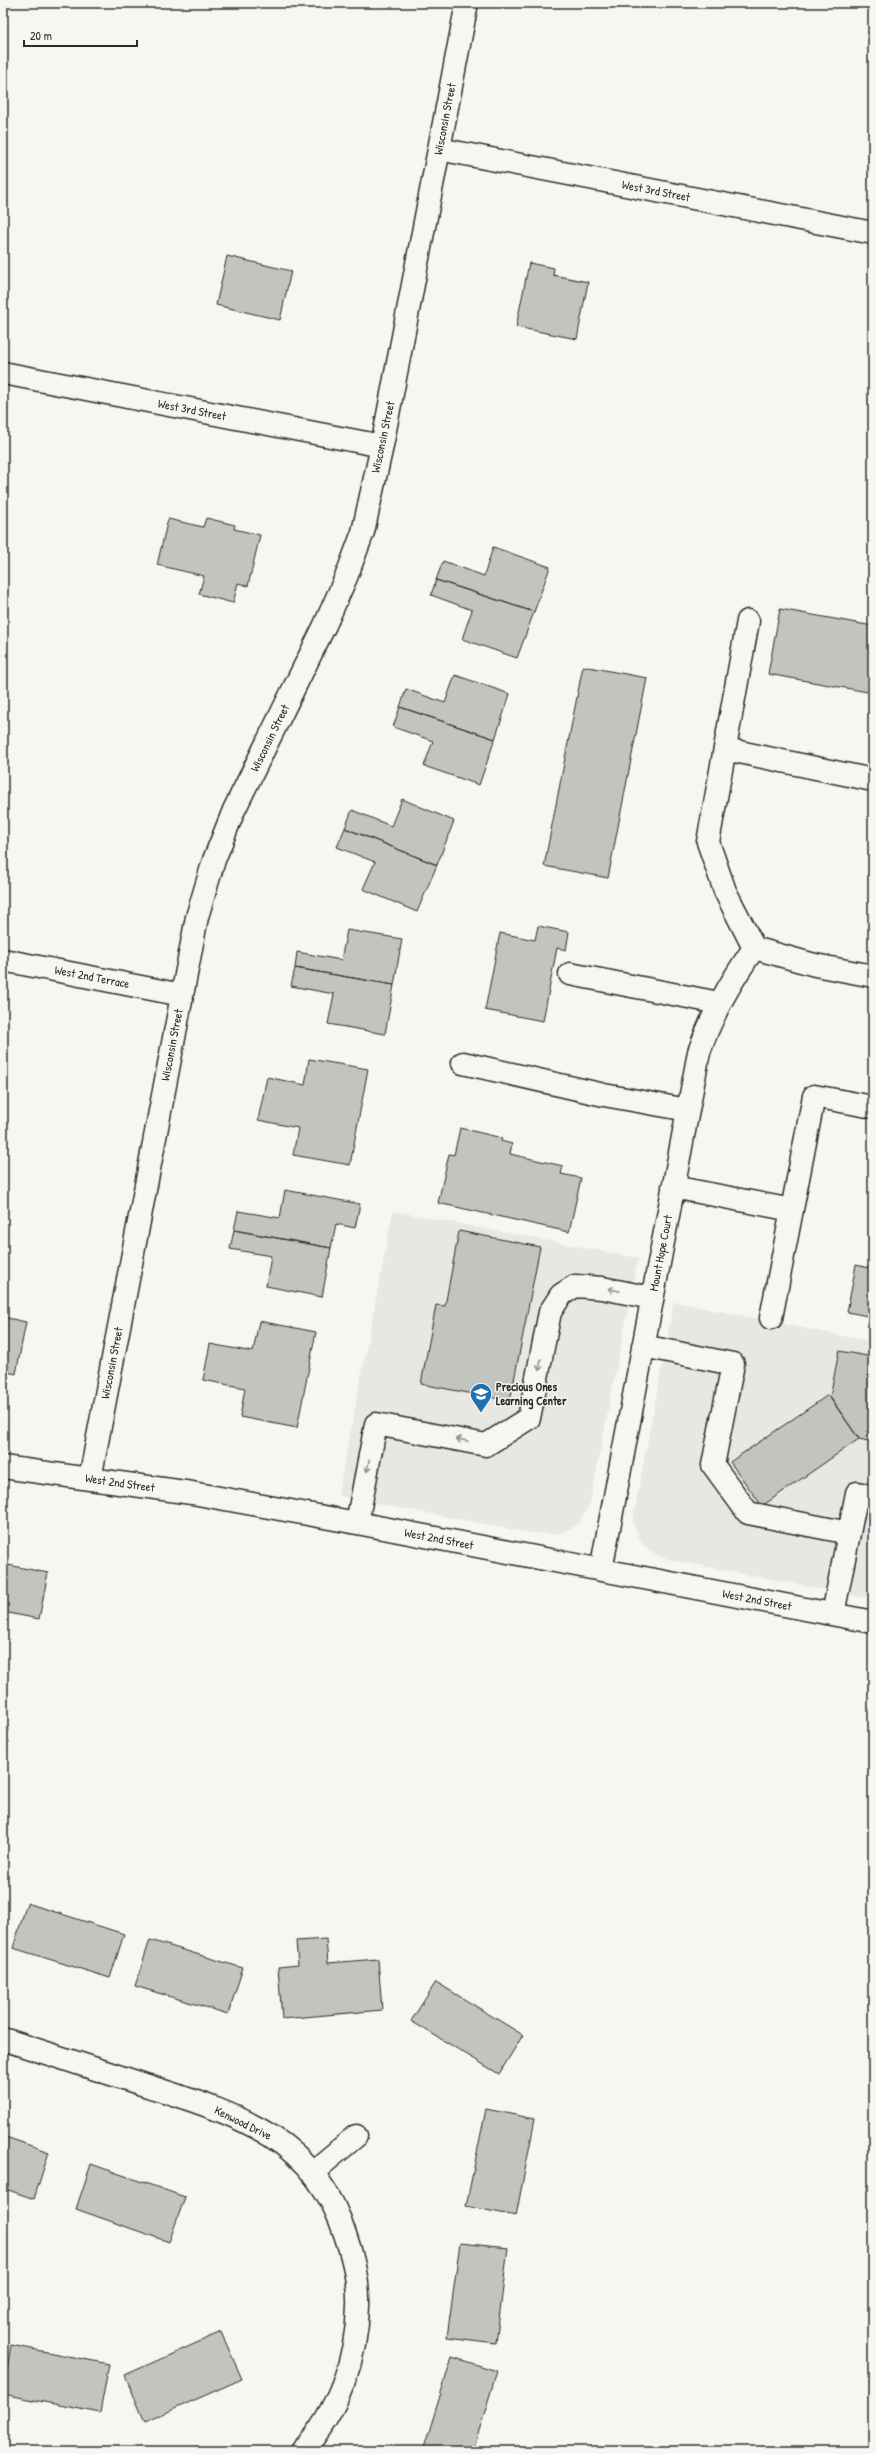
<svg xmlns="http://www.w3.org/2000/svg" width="876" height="2454" font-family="'Patrick Hand',sans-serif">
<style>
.built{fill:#e7e7e3}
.building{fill:#c3c3c0;stroke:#2b2b2b}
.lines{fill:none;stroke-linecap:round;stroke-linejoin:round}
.minor-casing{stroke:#2b2b2b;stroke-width:25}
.minor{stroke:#f6f6f2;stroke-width:22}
.oneway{stroke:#90908e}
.labels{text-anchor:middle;stroke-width:3;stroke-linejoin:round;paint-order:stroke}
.street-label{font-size:12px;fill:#2b2b2b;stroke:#f6f6f2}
.poi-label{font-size:12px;font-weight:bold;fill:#2b2b2b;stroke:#f6f6f2;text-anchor:start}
</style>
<rect width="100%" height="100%" fill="#f6f6f2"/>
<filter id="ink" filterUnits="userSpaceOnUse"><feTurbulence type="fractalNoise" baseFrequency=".025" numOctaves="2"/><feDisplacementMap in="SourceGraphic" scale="8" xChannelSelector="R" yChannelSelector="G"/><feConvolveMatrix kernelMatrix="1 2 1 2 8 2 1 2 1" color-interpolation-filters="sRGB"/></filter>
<g filter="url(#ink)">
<path class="built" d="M 393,1211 L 638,1258 L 590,1503 L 579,1523 L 570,1529 L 558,1534 L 531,1533 L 338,1496 Z
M 674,1302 L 873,1342 L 873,1599 L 667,1559 L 657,1555 L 641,1543 L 633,1523 L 634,1514 Z"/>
<path class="building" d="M 227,256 L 291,271 L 280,320 L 216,305 Z
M 529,263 L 554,268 L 553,275 L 588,282 L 577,339 L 516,327 Z
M 206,518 L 235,525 L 234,529 L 260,535 L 248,586 L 238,583 L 233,603 L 199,594 L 204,576 L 157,565 L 168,519 L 203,527 Z
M 493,547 L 550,567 L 534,612 L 436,580 L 443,561 L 484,576 Z
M 436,580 L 534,612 L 517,658 L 462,639 L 472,610 L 431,595 Z
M 780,609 L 873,626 L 873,693 L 768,674 Z
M 583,666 L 647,678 L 608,878 L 544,866 Z
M 455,675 L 510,694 L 495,739 L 400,707 L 406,689 L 445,703 Z
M 400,707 L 495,739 L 479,785 L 424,766 L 433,741 L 393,727 Z
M 402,799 L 454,821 L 437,865 L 345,828 L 352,810 L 391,826 Z
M 345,828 L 437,865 L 417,912 L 363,889 L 375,862 L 337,847 Z
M 538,926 L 569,932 L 566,950 L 557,948 L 543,1021 L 485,1010 L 500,933 L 535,940 Z
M 347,930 L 402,939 L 394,985 L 295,968 L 297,952 L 341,960 Z
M 295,968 L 394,985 L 385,1034 L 328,1024 L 334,994 L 291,986 Z
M 309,1059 L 368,1069 L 350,1165 L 293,1155 L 298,1128 L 258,1120 L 267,1077 L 305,1085 Z
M 460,1128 L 502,1138 L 501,1141 L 512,1144 L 510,1154 L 563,1166 L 561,1174 L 581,1178 L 569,1232 L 438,1203 L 449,1154 L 454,1155 Z
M 285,1190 L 360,1204 L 355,1228 L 336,1224 L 331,1248 L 234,1230 L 238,1211 L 280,1218 Z
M 234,1230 L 331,1248 L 322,1297 L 266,1286 L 271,1256 L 230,1249 Z
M 459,1231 L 540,1247 L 510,1401 L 421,1384 L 436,1305 L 445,1306 Z
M 856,1265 L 873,1269 L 873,1317 L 847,1312 Z
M 3,1317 L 26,1322 L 16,1374 L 3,1371 Z
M 259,1321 L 316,1332 L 297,1428 L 240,1417 L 245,1388 L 203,1380 L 210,1344 L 253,1352 Z
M 839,1351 L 873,1357 L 873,1442 L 859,1439 L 830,1397 Z
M 828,1395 L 859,1439 L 762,1506 L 730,1462 Z
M 3,1564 L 48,1573 L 39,1619 L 3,1612 Z
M 27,1903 L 124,1934 L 110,1978 L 13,1948 Z
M 326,1939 L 328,1963 L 378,1959 L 382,2010 L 282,2019 L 278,1967 L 298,1965 L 296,1941 Z
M 150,1940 L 243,1968 L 228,2014 L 135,1986 Z
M 436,1982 L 523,2035 L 499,2074 L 411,2021 Z
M 486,2109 L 535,2119 L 516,2216 L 466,2206 Z
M 3,2136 L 49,2152 L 34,2199 L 3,2188 Z
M 91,2164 L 185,2197 L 169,2242 L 76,2209 Z
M 460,2243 L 508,2248 L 496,2343 L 447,2337 Z
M 221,2332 L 242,2379 L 145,2422 L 125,2375 Z
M 11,2345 L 109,2364 L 100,2413 L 3,2394 Z
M 452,2357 L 497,2371 L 473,2451 L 423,2451 Z"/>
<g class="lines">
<g class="minor-casing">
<path id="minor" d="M 439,149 L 873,233
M 3,373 L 382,446
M 748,621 L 708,842 L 725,891 L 754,948 L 815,965 L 873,976
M 725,749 L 873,780
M 3,960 L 182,995
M 570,974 L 719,1003
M 463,1063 L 604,1095 L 688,1110
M 673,1187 L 792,1210
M 771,1318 L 814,1096 L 873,1107
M 643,1346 L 733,1364 L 713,1465 L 748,1513 L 849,1533
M 3,1467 L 192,1493 L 357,1523 L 873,1622
M 90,1479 L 197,917 L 214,860 L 234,810 L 325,625 L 347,575 L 363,532 L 382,446 L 467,3
M 357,1523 L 376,1424 L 486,1445 L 529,1418 L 550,1312 L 561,1295 L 575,1286 L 602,1288 L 652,1298
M 601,1570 L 699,1052 C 713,1012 730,983 754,948
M 833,1614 L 857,1493 L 873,1497
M 3,2039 C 49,2054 95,2069 142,2084 C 231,2113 313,2134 345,2234 C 353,2257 359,2281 358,2306 C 357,2358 338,2412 302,2451
M 313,2172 L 356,2136"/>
</g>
<use href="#minor" class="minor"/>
</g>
<defs><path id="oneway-shaft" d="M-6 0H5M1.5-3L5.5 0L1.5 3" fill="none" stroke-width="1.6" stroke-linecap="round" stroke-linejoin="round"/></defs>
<g class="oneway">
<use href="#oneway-shaft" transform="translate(614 1290) rotate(-169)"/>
<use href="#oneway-shaft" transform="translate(540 1365) rotate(101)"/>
<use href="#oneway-shaft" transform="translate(462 1440) rotate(-169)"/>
<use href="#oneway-shaft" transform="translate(368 1466) rotate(101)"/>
</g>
</g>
<defs>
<g id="school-pin" transform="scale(1.15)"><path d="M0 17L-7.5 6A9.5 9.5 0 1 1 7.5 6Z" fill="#1f6fb2" stroke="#f6f6f2"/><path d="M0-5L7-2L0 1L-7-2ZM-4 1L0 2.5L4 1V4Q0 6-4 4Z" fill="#fff"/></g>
</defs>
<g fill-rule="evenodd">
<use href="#school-pin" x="481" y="1394"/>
</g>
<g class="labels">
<g class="street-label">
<text transform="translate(445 119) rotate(-79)" y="4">Wisconsin Street</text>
<text transform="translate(656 191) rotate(11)" y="4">West 3rd Street</text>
<text transform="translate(192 410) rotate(11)" y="4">West 3rd Street</text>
<text transform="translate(383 437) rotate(-78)" y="4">Wisconsin Street</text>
<text transform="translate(270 738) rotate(-64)" y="4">Wisconsin Street</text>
<text transform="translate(92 977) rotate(11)" y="4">West 2nd Terrace</text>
<text transform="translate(172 1045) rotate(-79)" y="4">Wisconsin Street</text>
<text transform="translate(661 1253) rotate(-79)" y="4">Mount Hope Court</text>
<text transform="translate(112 1363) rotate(-79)" y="4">Wisconsin Street</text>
<text transform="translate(120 1483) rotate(8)" y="4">West 2nd Street</text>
<text transform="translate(439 1539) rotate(11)" y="4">West 2nd Street</text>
<text transform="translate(757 1600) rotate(11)" y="4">West 2nd Street</text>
<text transform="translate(243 2123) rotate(26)" y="4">Kenwood Drive</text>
</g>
<g class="poi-label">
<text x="496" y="1391">Precious Ones<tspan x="496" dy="14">Learning Center</tspan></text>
</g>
</g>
<rect width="876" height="2454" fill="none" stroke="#f6f6f2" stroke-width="16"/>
<rect x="8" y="8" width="860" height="2438" fill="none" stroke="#2b2b2b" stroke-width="1.5" filter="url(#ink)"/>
<path d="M24 40v6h113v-6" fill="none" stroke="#2b2b2b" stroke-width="2"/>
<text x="30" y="40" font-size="12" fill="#2b2b2b" stroke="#f6f6f2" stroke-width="3" paint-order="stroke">20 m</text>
</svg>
